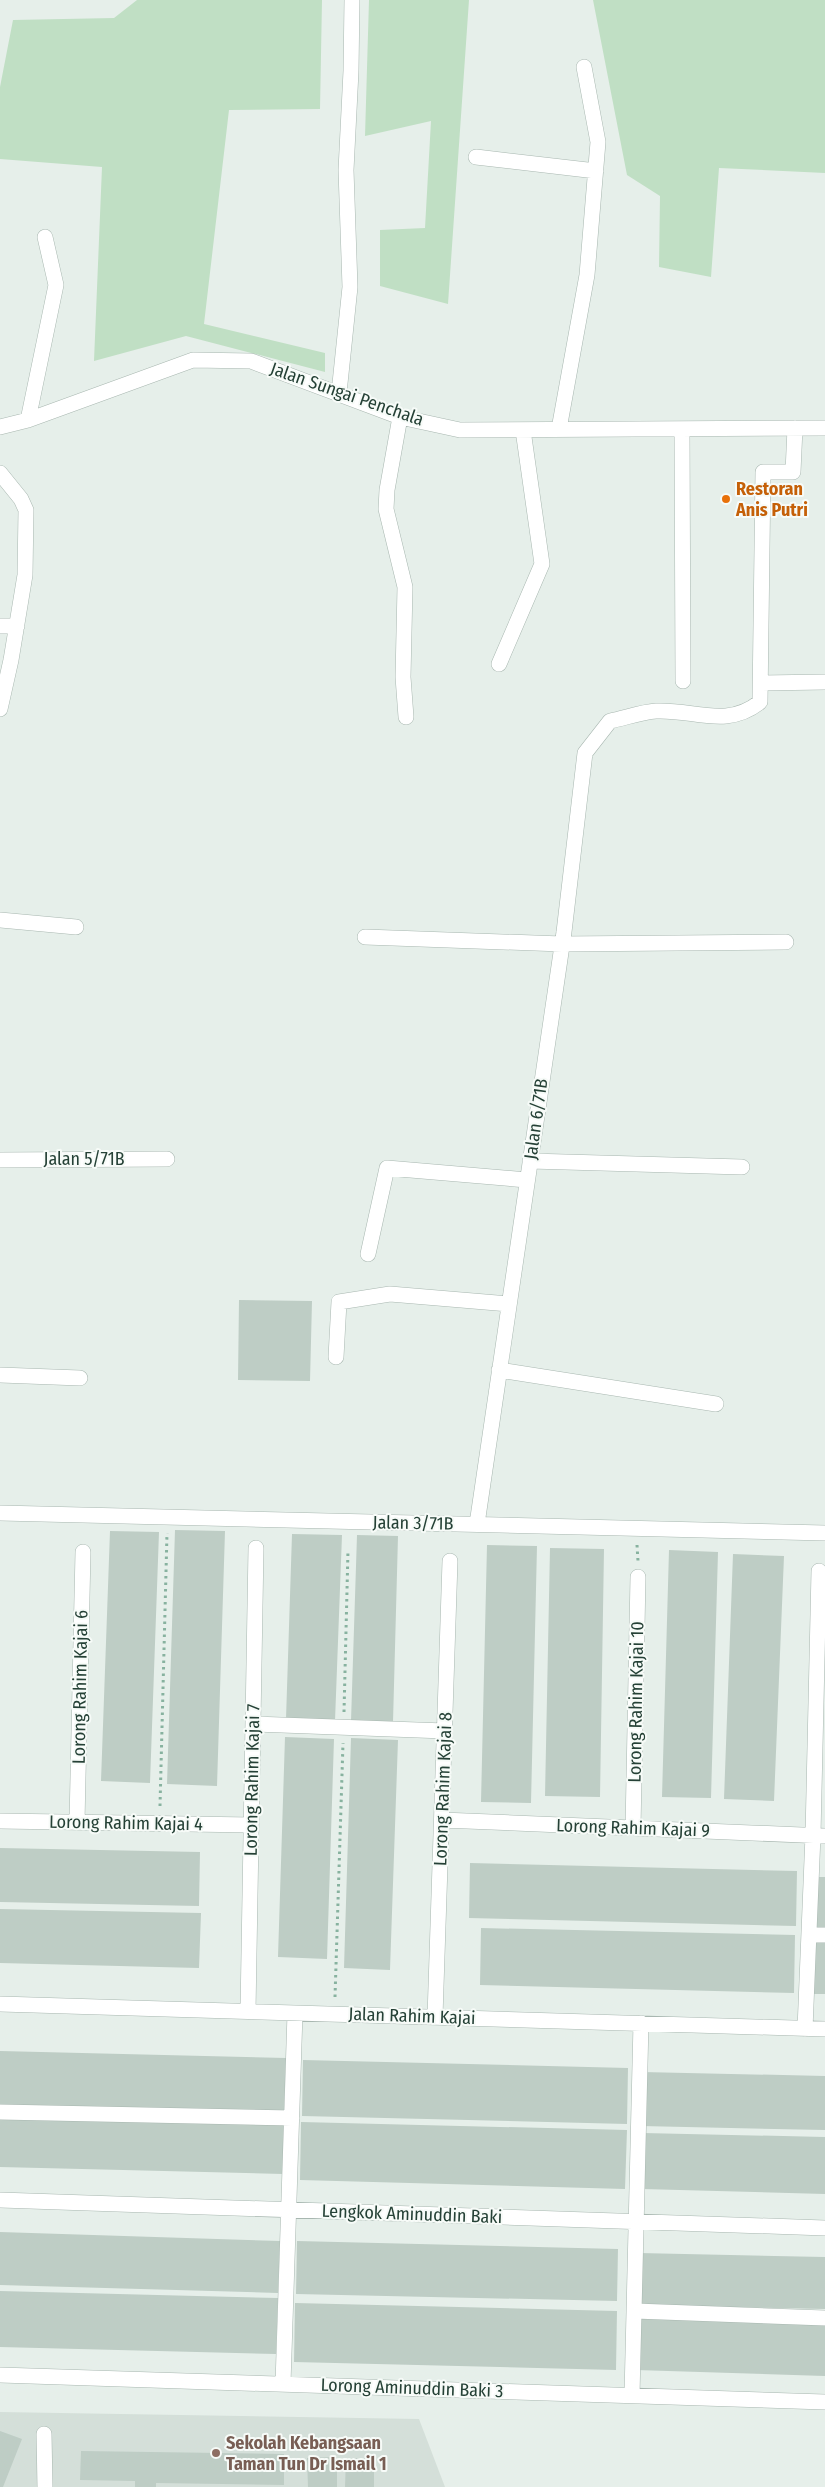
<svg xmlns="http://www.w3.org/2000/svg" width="825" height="2487" font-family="'Fira Sans Condensed',sans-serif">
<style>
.built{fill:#d4dfd9}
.green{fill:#c0dfc4}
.building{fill:#becdc5}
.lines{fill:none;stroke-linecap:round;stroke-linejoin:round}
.minor-casing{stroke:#a8b7b0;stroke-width:16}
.path{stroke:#87b29f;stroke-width:3;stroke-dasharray:2.5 4;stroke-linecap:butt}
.minor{stroke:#fff;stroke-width:15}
.food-dot{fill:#e8710a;stroke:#f7fbf8;stroke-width:2}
.education-dot{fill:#8d6e63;stroke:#f7fbf8;stroke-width:2}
.labels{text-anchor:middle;stroke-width:4;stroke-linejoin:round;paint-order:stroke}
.street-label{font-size:18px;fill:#254136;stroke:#f7fbf8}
.food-label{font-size:18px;font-weight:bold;fill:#c56008;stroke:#f7fbf8;text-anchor:start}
.education-label{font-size:18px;font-weight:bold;fill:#785e54;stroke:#f7fbf8;text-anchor:start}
</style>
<rect width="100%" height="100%" fill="#e6efea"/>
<path class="built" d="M 0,2412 L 419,2419 L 445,2487 L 0,2487 Z"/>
<path class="green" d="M 137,0 L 322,0 L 320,109 L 229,110 L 204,324 L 325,353 L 325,372 L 186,336 L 94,361 L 102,167 L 0,159 L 0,87 L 13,20 L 114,18 Z
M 369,0 L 469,0 L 448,304 L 380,286 L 380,230 L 425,228 L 431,121 L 365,136 Z
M 593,0 L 825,0 L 825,173 L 719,168 L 711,277 L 659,267 L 660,196 L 627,175 Z"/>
<path class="building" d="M 239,1300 L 312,1301 L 310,1381 L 238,1380 Z
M 175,1530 L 225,1531 L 217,1786 L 167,1784 Z
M 110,1531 L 159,1532 L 150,1783 L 101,1781 Z
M 292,1534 L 342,1535 L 335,1721 L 286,1719 Z
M 357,1535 L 398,1536 L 393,1722 L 351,1721 Z
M 487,1545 L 537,1546 L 531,1803 L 481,1802 Z
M 550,1548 L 604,1549 L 600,1797 L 545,1796 Z
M 669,1550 L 718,1552 L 711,1798 L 662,1797 Z
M 733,1554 L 784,1556 L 774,1801 L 724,1799 Z
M 285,1737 L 334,1739 L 327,1959 L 278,1957 Z
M 351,1738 L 398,1740 L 390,1970 L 344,1968 Z
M 0,1848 L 200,1852 L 199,1906 L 0,1902 Z
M 470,1863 L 797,1871 L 796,1926 L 469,1918 Z
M 814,1877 L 825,1877 L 825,1929 L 813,1928 Z
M 0,1909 L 201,1913 L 199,1968 L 0,1963 Z
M 481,1928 L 795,1935 L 794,1993 L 480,1985 Z
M 813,1937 L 825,1938 L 825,1994 L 811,1994 Z
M 0,2051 L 286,2058 L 284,2113 L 0,2106 Z
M 303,2060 L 628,2068 L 627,2124 L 302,2116 Z
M 642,2072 L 825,2076 L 825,2130 L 641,2126 Z
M 0,2116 L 284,2123 L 283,2174 L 0,2167 Z
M 301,2122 L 627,2130 L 625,2189 L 300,2180 Z
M 643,2133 L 825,2137 L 825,2194 L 642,2189 Z
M 0,2232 L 280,2241 L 278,2293 L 0,2285 Z
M 297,2241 L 618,2249 L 617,2301 L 296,2294 Z
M 639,2253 L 825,2257 L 825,2309 L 638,2305 Z
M 0,2291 L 278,2298 L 276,2354 L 0,2347 Z
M 295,2303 L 617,2311 L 616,2370 L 294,2362 Z
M 637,2315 L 825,2321 L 825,2376 L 636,2370 Z
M 0,2431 L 22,2439 L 3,2487 L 0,2487 Z
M 81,2451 L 284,2454 L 284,2485 L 156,2483 L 156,2487 L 135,2487 L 135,2481 L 80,2480 Z
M 337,2457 L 337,2487 L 308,2487 L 307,2458 Z
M 346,2458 L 374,2458 L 374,2487 L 345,2487 Z"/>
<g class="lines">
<g class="minor-casing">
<path id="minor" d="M 476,157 L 596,171
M 339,393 L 350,287 L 346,170 L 351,71 L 352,0
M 400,417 L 387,490 L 386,509 L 405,587 L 403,677 L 406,717
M 28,420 L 56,285 L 45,237
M 0,427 L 28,420 L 193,360 L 251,361 L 400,417 L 460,430 L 825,428
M 559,429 L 587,275 L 598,142 L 584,67
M 682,429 L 683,681
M 0,473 L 21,499 L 26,510 L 25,575 L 11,660 L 0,709
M 0,626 L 17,626
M 499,664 L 542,564 L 523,430
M 761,683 L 825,682
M 0,920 L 76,927
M 365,937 L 562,944 L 786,942
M 0,1160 L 167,1159
M 530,1161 L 742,1167
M 368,1254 L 387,1168 L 527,1180
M 336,1357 L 339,1302 L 390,1294 L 509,1304
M 499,1370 L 716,1404
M 0,1375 L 80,1378
M 0,1513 L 825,1533
M 477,1524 L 564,932 L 585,753 L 610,721 C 625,718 641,712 656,711 C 694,709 726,729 760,702 L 763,472 L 793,472 L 795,428
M 253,1724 L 445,1731
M 442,1820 L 825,1836
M 0,1821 L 251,1825
M 77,1822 L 83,1552
M 633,1828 L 638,1577
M 809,1935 L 825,1935
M 0,2004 L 825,2029
M 248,2011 L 256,1548
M 435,2017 L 450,1561
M 805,2029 L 813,1835 L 819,1571
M 0,2112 L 292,2118
M 0,2200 L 825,2228
M 635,2311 L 825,2318
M 0,2375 L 825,2402
M 283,2384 L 295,2013
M 632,2395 L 641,2023
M 44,2434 L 45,2487"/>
</g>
<path class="path" d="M 637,1545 L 638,1561
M 344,1712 L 348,1550
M 160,1806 L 167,1533
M 335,1997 L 343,1743"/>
<use href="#minor" class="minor"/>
</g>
<circle class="food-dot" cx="726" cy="499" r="5"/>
<circle class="education-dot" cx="216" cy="2453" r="5"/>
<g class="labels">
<g class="street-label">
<text transform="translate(347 394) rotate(19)" y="6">Jalan Sungai Penchala</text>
<text transform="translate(536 1119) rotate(-82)" y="6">Jalan 6/71B</text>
<text x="84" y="1165">Jalan 5/71B</text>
<text transform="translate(413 1523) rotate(1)" y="6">Jalan 3/71B</text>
<text transform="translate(80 1687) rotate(-89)" y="6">Lorong Rahim Kajai 6</text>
<text transform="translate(636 1702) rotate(-89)" y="6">Lorong Rahim Kajai 10</text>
<text transform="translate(252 1780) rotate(-89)" y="6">Lorong Rahim Kajai 7</text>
<text transform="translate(443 1789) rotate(-88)" y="6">Lorong Rahim Kajai 8</text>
<text transform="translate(126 1823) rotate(1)" y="6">Lorong Rahim Kajai 4</text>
<text transform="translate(633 1828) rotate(2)" y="6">Lorong Rahim Kajai 9</text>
<text transform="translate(412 2016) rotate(2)" y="6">Jalan Rahim Kajai</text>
<text transform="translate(412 2214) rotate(2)" y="6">Lengkok Aminuddin Baki</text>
<text transform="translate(412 2388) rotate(2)" y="6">Lorong Aminuddin Baki 3</text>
</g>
<g class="food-label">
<text x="736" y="495">Restoran<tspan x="736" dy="21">Anis Putri</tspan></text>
</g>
<g class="education-label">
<text x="226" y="2449">Sekolah Kebangsaan<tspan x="226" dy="21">Taman Tun Dr Ismail 1</tspan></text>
</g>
</g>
</svg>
